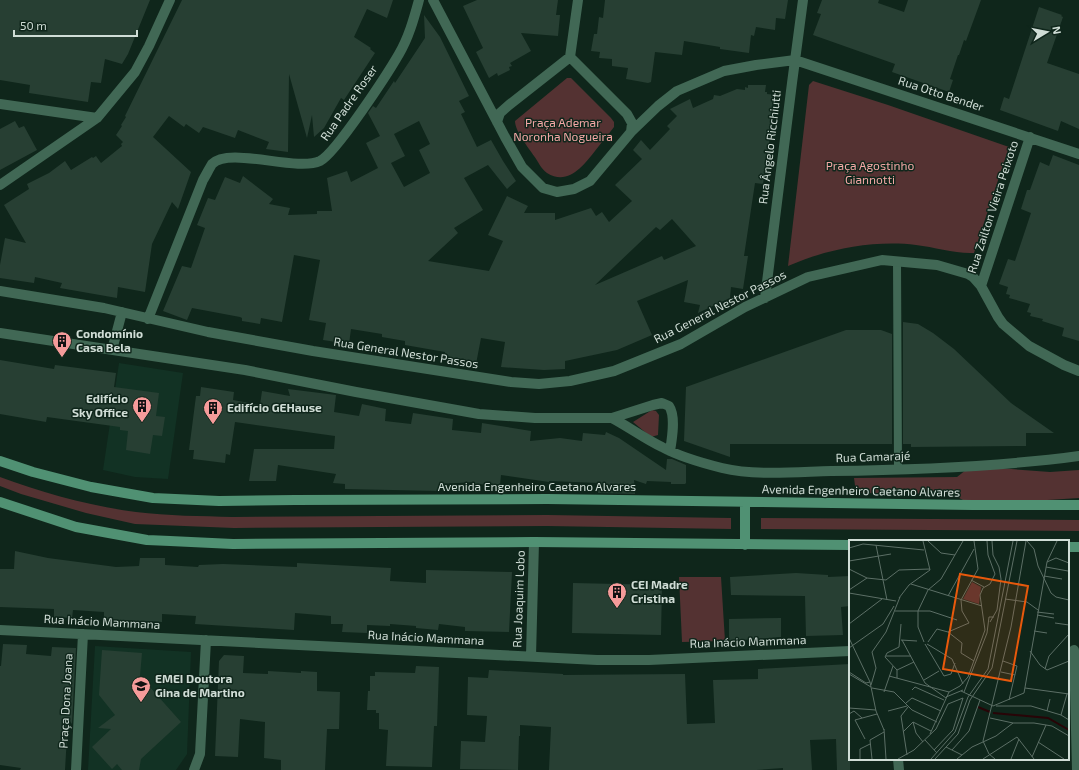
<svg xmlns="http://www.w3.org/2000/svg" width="1079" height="770" font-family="'Exo 2',sans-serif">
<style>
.built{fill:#123224}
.green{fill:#543232}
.building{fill:#273f33;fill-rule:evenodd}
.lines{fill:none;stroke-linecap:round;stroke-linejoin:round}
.lane{stroke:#416855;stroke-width:8}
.street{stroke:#416855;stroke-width:10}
.secondary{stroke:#509173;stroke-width:10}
.labels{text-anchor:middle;stroke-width:3;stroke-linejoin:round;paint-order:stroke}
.street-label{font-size:12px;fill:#d0ddd6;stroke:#0f261b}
.park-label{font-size:12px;fill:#f3a7a5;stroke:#0f261b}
.poi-label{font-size:12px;font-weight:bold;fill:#d0ddd6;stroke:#0f261b;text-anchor:start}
.inset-river{fill:none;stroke:#280407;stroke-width:2}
.inset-road{fill:none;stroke:#5c6f66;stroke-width:1}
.view{fill:#e8590c;fill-opacity:0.15;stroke:#e8590c;stroke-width:2}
.inset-edge{fill:none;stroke:#d0ddd6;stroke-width:2}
</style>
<rect width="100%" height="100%" fill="#0f261b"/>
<path class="built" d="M 119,363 L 183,373 L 168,479 L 135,477 L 103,470 Z
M 95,646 L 191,652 L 187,754 L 176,770 L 88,770 Z"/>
<path class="green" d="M 567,78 L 571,78 L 611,118 L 614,122 L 614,127 C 608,135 601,143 595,151 C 583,166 568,186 547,173 C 541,169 538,161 534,156 C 528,147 515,131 515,121 Z
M 813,81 L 888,105 L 1009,147 L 974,253 C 955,254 935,247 916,245 C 874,240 827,249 788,266 L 809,85 Z
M 652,410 L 656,411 L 659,415 L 658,435 L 651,437 L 633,422 Z
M 971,466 L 1050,472 L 1079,470 L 1079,498 L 972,505 L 952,494 L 856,493 L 854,478 L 957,477 Z
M 0,477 C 43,493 90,506 136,512 C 168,516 201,516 233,517 L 547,515 L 731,518 L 731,529 L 547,526 L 234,528 L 135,524 L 86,513 L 21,494 L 0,486 Z
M 761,518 L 1079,520 L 1079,531 L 761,529 Z
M 679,577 L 721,577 L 725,641 L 682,642 Z"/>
<path class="building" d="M 0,0 L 150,0 L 128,54 L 122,64 L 105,59 L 101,83 L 91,82 L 88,102 L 29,93 L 30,85 L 0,80 Z
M 182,0 L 393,0 L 387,18 L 367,9 L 354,37 L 371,48 L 370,49 L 375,53 L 344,100 L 341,98 L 324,128 L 314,137 L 312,115 L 307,138 L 289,74 L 288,152 L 266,149 L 269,142 L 238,130 L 235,138 L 203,127 L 199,133 L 186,124 L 184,127 L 169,116 L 153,137 L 191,172 L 178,209 L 172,202 L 152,244 L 145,292 L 118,287 L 117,298 L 60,288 L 62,283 L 35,277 L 34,283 L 0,278 L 0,265 L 5,238 L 26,243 L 4,205 L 29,189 L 27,184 L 49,173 L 65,161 L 71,170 L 92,157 L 93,158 L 96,156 L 101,163 L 122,146 L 121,144 L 123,142 L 116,135 L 122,126 L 121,125 L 126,117 L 125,116 Z
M 477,0 L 558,0 L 556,15 L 560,15 L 558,36 L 521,33 L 531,51 L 510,63 L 512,66 L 509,67 L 510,70 L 498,76 L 497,73 L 489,78 L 476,52 L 483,48 L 463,6 Z
M 605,0 L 788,0 L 785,19 L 776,18 L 775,30 L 756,27 L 754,36 L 751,35 L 749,53 L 720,49 L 720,47 L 684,41 L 682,55 L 655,52 L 651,82 L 648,83 L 626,79 L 628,68 L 612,66 L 612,59 L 599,58 L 600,52 L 591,51 L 594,34 L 597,34 L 599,17 L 603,18 Z
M 822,0 L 879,0 L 878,3 L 904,12 L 908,0 L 981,0 L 966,41 L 964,40 L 959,55 L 958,55 L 950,79 L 953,80 L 949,92 L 892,72 L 895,64 L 813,35 L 821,14 L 817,13 Z
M 1039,7 L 1062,15 L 1061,16 L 1063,17 L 1047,63 L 1079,74 L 1079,129 L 1061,121 L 1058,131 L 1000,110 L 1004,97 L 1009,99 Z
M 424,15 L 440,37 L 469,96 L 459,101 L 465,112 L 461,114 L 477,147 L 491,140 L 503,161 L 516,181 L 507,189 L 488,165 L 464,178 L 483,210 L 454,228 L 458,233 L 428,261 L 489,271 L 503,241 L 488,235 L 507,196 L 528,206 L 524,213 L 555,213 L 555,220 L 591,208 L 596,216 L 602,212 L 609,222 L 632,201 L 615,185 L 642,159 L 633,150 L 641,140 L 650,150 L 670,129 L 667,126 L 677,116 L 670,109 L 690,99 L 693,108 L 713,99 L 714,95 L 720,96 L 737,89 L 745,90 L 745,87 L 748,88 L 748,85 L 766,85 L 765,92 L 767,92 L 767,94 L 776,95 L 763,184 L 755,183 L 744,256 L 748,256 L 743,289 L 731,287 L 730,298 L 698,313 L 700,305 L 684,302 L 688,280 L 637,301 L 652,335 L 617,350 L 565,361 L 565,369 L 544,370 L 501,367 L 505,342 L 481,338 L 476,364 L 444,359 L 445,352 L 405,345 L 405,341 L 382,337 L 382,334 L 351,329 L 349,344 L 323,340 L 326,323 L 309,320 L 320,260 L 294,255 L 282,322 L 261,318 L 260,324 L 242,321 L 242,318 L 240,317 L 192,308 L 187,320 L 163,311 L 182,266 L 191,268 L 205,228 L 197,225 L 208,198 L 215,200 L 225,177 L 240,183 L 243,176 L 273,199 L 269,204 L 290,208 L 288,215 L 317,214 L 317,211 L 332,211 L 327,178 L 347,171 L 351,182 L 378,168 L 366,143 L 380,136 L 368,113 L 373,106 L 376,108 L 394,81 L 395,83 L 425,38 ZM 419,121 L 430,144 L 419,150 L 430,173 L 404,187 L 391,163 L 405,156 L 394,134 ZM 672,219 L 696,246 L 664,260 L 662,256 L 595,285 L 656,227 L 660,230 Z
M 15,121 L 19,128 L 24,126 L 37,150 L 0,170 L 0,129 Z
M 1053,155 L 1079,165 L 1079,341 L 1062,336 L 1064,328 L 1042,321 L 1043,319 L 1030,316 L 1031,313 L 1027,312 L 1030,304 L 1009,298 L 1010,295 L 1006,294 L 1008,287 L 999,284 L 1008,259 L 1015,261 L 1031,213 L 1021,209 L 1027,190 L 1030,190 L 1040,162 L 1049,166 Z
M 903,322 L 918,324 L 933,333 L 954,349 L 1011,403 L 1054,433 L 1026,433 L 1026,446 L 911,447 L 911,444 L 903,444 Z
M 846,330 L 881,330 L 892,334 L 892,444 L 730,444 L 730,457 L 684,441 L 686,387 Z
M 0,360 L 54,369 L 55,365 L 116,373 L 114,387 L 159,393 L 156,416 L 165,417 L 162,436 L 153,435 L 150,454 L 126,450 L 128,431 L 120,430 L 120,427 L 47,417 L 46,422 L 0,414 Z
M 201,387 L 234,392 L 233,400 L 260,405 L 262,391 L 290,396 L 288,389 L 336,395 L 334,412 L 359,416 L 362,404 L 386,409 L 385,421 L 411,424 L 413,413 L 453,419 L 452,430 L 481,433 L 482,423 L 531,431 L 530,441 L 560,438 L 582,441 L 583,433 L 605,435 L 606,432 L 619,438 L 666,470 L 667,459 L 672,459 L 686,465 L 686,483 L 685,484 L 671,484 L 671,482 L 647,481 L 646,484 L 634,480 L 635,494 L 598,493 L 599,483 L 549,481 L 549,482 L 501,475 L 500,485 L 474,484 L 475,482 L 439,484 L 439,491 L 345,489 L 345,484 L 333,483 L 336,474 L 278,465 L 276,481 L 249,481 L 254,449 L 334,449 L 335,436 L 235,422 L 230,455 L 226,454 L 225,463 L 193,459 L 194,450 L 189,450 L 196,396 L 200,396 Z
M 15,551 L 48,558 L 116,567 L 139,566 L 140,558 L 165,558 L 165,565 L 198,567 L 199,565 L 223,564 L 297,567 L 297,563 L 391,568 L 390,581 L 426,583 L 426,570 L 512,572 L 509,632 L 465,631 L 465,627 L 439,624 L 438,630 L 416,628 L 416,626 L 390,624 L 390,626 L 367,625 L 367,633 L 342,632 L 343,624 L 331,624 L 331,616 L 295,613 L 294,630 L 195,624 L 196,616 L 162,614 L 162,622 L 135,621 L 104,619 L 104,612 L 73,610 L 72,618 L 54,617 L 54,609 L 0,607 L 0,569 L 14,569 Z
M 796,573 L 828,575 L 828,577 L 850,576 L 850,606 L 841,607 L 843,635 L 806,636 L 805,596 L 731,595 L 730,577 Z
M 573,583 L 662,585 L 661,635 L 572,633 Z
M 781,618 L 781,637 L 729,641 L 729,619 Z
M 3,644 L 27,645 L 26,654 L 51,656 L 52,647 L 76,648 L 72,724 L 68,719 L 65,770 L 20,770 L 21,768 L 0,765 L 0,666 L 1,666 Z
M 102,650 L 142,653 L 140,676 L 181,722 L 141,759 L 139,770 L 122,770 L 117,764 L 112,769 L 92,747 L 111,729 L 98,728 L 115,715 L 99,695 Z
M 224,655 L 244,656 L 243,673 L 268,674 L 268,671 L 301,673 L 301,671 L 317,672 L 317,691 L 340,692 L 339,729 L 327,729 L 325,770 L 281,770 L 281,760 L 264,758 L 265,722 L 240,719 L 238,757 L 215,756 L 219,661 Z
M 850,664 L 850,770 L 837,770 L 836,739 L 810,740 L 812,770 L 783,770 L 783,768 L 756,770 L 549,770 L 551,727 L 520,725 L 520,736 L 519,736 L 518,770 L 460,769 L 461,741 L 485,742 L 487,716 L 467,715 L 468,677 L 488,678 L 489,670 L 563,674 L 563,675 L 685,674 L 687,724 L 715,723 L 713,680 L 758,679 L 758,669 Z
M 416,666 L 439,667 L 437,726 L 434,726 L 432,767 L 386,766 L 388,730 L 379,729 L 379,713 L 376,713 L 376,710 L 367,710 L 368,691 L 370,691 L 370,676 L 375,676 L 375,672 L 415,673 Z"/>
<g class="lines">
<path class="lane" d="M 897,261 L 898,469"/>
<path class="street" d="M 433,0 L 505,137 L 522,167 L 543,188 L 557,192 L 574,189 L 590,181 L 631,132 L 658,106 L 677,91 L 724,71 L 756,65 L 795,60 L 1079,154
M 570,57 L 627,114 L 632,123 L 631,132
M 570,57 L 578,0
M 0,104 L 97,118
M 497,122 L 500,113 L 509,105 L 570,57
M 0,185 L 97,118 L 135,72 L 149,46 L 170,0
M 981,286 L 1030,137
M 0,291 L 104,308 L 208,332 L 313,351 L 511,382 L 539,384 L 570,381 L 614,371 L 681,344 L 745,307 L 808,277 L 882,260 L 937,265 L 968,274 L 973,277 L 981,286 L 998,317 L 1003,324 L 1029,346 L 1064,365 L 1079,371
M 765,298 L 792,83 L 803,0
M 148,319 L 203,180 C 206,175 209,169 212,164 C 229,146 296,172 320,161 C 336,153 388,73 399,54 C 409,37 414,18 419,0
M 0,333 L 245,370 L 356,392 L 479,414 L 535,418 L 612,418 L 653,405 L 662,403 L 669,406 C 676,416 672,439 670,451
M 112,350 L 122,312
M 612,418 C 629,427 645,439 662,447 C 680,457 702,463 722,468 C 756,476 796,472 831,471 C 914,470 997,467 1079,456
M 0,630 L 597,660 L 649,660 L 850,651
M 1074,650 L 1077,770
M 531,656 L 534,542
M 898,759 L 899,770
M 76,770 L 83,634
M 194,770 L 200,754 L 206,640"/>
<path class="secondary" d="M 0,461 L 33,472 L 91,487 L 153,498 L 219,501 L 295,500 L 547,499 L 972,505 L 1079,505
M 0,502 L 76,527 L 147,540 L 170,541 L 233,544 L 534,542 L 850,545
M 745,502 L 745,545
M 1068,547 L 1079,547"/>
</g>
<defs>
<g id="building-pin" transform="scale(1)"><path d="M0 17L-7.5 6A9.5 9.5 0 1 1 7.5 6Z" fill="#f59b9a" stroke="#0f261b"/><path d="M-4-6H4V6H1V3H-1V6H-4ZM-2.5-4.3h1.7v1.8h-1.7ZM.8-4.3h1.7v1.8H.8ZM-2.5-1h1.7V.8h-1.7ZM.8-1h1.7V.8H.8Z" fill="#111"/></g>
<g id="school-pin" transform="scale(1)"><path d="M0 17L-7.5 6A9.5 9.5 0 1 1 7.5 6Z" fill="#f59b9a" stroke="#0f261b"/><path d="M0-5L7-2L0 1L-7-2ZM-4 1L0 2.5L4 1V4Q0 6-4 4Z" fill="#111"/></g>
</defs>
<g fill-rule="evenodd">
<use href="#building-pin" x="62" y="341"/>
<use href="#building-pin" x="142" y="406"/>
<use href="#building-pin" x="213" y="408"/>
<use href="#building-pin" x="617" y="592"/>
<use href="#school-pin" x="141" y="686"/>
</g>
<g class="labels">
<g class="street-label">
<text transform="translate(941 94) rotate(18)" y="4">Rua Otto Bender</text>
<text transform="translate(349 103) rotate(-55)" y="4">Rua Padre Roser</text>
<text transform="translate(770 147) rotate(-83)" y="4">Rua Ângelo Ricchiutti</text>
<text transform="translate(993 207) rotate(-72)" y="4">Rua Zailton Vieira Peixoto</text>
<text transform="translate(720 307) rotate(-27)" y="4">Rua General Nestor Passos</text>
<text transform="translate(406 353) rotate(9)" y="4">Rua General Nestor Passos</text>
<text transform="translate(873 457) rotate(-2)" y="4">Rua Camarajé</text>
<text x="537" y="491">Avenida Engenheiro Caetano Alvares</text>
<text transform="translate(861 491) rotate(1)" y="4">Avenida Engenheiro Caetano Alvares</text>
<text transform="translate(519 599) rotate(-88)" y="4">Rua Joaquim Lobo</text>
<text transform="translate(102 622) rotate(3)" y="4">Rua Inácio Mammana</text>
<text transform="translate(426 638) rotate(3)" y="4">Rua Inácio Mammana</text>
<text transform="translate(748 642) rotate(-2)" y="4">Rua Inácio Mammana</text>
<text transform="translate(66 701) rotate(-87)" y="4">Praça Dona Joana</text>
</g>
<g class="park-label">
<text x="563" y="127">Praça Ademar<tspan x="563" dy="14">Noronha Nogueira</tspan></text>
<text x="870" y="170">Praça Agostinho<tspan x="870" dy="14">Giannotti</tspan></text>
</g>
<g class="poi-label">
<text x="76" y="338">Condomínio<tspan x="76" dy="14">Casa Bela</tspan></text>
<text x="128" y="403" text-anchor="end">Edifício<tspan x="128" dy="14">Sky Office</tspan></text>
<text x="227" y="412">Edifício GEHause</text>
<text x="631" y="589">CEI Madre<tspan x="631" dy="14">Cristina</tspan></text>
<text x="155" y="683">EMEI Doutora<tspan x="155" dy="14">Gina de Martino</tspan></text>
</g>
</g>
<g transform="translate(849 540)">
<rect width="220" height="220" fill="#0f261b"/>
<path d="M 123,42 L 132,47 L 130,64 L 114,59 Z" fill="#543232"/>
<path class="inset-river" d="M 129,167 L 141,172M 144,173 L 199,178 L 220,190"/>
<path class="inset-road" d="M 79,1 L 92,13 L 106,15M 178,1 L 185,9 L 189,26 L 202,53 L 207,57 L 220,60M 27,5 L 38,60M 0,8 L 14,4 L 75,10M 0,21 L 42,14M 198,22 L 208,1M 197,27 L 219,31M 0,29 L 18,38 L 37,40 L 50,30 L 81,29M 195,36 L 213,39M 122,40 L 135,47M 62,44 L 133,66M 0,50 L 18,38M 0,53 L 47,61M 99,56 L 125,9M 50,58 L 60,45 L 81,30 L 74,1M 156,59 L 178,62 L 189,70M 46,71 L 81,71 L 108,80M 188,72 L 205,74M 188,75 L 205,78M 141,82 L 148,70 L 152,39 L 150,27 L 144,15 L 143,1M 206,83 L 220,85M 0,84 L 33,59M 185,91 L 198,93M 99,92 L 120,83 L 113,71 L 112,60 L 129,29 L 125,1M 0,98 L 21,142 L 27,171 L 35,190M 52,100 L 68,101M 53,100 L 76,143 L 97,158M 75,102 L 69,87 L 69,71 L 79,50 L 92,39 L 114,1M 79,102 L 88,89 L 99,92 L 113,103 L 112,113 L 125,121M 76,104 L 95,136 L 102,134 L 106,123M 78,104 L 103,119 L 114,144M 0,108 L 34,84 L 45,66M 181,111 L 191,125 L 198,130 L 220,121M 37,116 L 62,116M 154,121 L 168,126 L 160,160M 196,129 L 200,116 L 220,94M 48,130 L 65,122M 0,132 L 17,143 L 21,142M 152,132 L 166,135M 0,134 L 22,147M 40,136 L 100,152M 48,138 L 48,130 L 36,117 L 38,113 L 50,107 L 52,84M 75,140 L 90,131M 22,145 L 27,128 L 23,112 L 37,92 L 51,57M 23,148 L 45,152 L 63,170 L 88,182M 176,148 L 220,154M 63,150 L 66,147 L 95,160M 112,151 L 144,166 L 175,153 L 198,22 L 207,18 L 220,23M 35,152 L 44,126M 100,152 L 111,146 L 119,137 L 136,90 L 131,55 L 134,48 L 141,44 L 146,34 L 139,15 L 138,1M 115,152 L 138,93 L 140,77 L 145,77M 97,157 L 114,150M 57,163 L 63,158 L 92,171M 147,166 L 182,166 L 212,175 L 220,180M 0,168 L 27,170M 39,171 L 58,166M 198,171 L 201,159M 0,174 L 5,171 L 13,178M 212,175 L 218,154M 141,178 L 164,183M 64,182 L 82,191M 35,189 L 37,219M 54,192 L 64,182 L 67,193 L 74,202M 81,194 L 100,152M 16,199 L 6,180 L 28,174M 76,200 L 88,213M 134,201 L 162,87 L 177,1M 134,201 L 140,214 L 146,219M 189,202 L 215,219M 97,207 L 113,215M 103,210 L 120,191 L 131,160M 58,215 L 52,176 L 59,167M 183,217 L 197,185M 11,219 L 11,209 L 21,204M 23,219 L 21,200 L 35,192M 49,219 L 65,210 L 87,189 L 99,164 L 114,158 L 104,190 L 85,210M 82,219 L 106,192 L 119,157 L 139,129 L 164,1M 86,219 L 109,194 L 121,160 L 143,128 L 168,1M 108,219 L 123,207 L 147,196 L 164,183 L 185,183 L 203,186 L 220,196M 134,219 L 168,197 L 185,219M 162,219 L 170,199"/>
<path class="view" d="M 111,34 L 179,46 L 162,141 L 94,129 Z"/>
<rect width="220" height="220" class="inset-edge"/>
</g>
<g transform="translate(1047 32) rotate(80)" stroke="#0f261b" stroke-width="3" paint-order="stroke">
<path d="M0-3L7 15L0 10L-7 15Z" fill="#d0ddd6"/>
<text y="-6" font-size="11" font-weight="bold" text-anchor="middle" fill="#d0ddd6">N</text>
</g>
<path d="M14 30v6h123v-6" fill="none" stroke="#d0ddd6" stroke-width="2"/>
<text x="20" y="30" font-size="12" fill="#d0ddd6" stroke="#0f261b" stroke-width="3" paint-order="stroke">50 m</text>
</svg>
